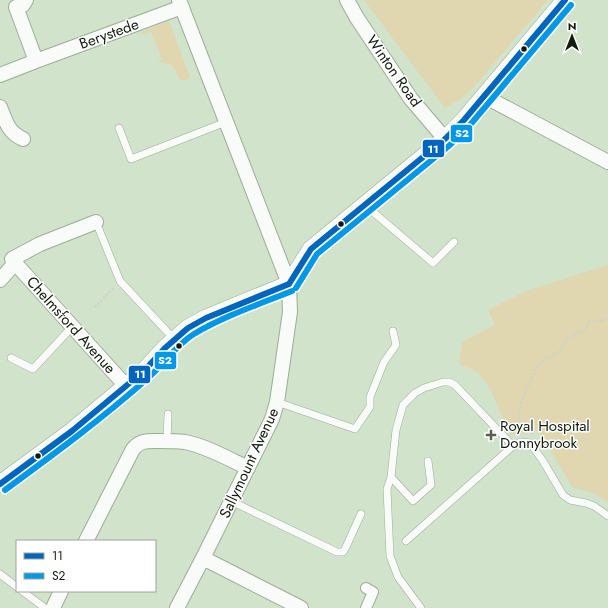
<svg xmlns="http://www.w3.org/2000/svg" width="608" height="608" font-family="Jost,sans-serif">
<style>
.green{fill:#e0d7b1}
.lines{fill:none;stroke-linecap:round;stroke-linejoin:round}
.service-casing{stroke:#9eac99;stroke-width:8}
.pedestrian-casing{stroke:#9eac99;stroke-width:12}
.minor-casing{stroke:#9eac99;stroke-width:16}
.tertiary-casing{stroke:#9eac99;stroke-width:18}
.path{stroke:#cdd2cb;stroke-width:2.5;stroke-dasharray:2 2;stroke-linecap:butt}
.service{stroke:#f8fbf7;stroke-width:7}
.pedestrian{stroke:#f8fbf7;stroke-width:10}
.minor{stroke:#f8fbf7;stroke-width:14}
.tertiary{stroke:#f8fbf7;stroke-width:17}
.bus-1-casing{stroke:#fff;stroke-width:9}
.bus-2-casing{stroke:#fff;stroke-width:9}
.bus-1{stroke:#0065bd;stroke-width:6}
.bus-2{stroke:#0298e7;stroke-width:6}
.bus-dot{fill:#101c0c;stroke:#fff;stroke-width:1.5}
.poi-dot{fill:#54624f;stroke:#fff;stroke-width:1.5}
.labels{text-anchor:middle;stroke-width:3;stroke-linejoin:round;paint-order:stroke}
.street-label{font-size:15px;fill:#101c0c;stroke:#fff}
.poi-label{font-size:15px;fill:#101c0c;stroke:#fff;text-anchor:start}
.line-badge{stroke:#fff;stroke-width:1.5}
.badge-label{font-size:11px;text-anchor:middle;font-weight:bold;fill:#fff}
</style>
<rect width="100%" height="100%" fill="#d1e3cb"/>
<path class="green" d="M 364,0 L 548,0 L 475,86 L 462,98 L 445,108 Z
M 169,21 L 190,77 L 184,81 C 177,78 176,71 172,65 L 159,62 L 158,61 L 162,59 L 151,32 L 142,35 L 141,32 Z
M 608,265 L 608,502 L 591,492 L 573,488 L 537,429 L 525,434 L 511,435 L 488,385 L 476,371 L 459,364 L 462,342 L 495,325 L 488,310 L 526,291 Z"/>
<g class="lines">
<g class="service-casing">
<path id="service" d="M 119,128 L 131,159 L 226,122
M 366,204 L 373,212 L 433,263 L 454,242
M 96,222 L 120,281 L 174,339
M 11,358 L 33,369 L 72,327
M 277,402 L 355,429 L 370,407 L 370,397 L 384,362 L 396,345 L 393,331
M 167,441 L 168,414
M 391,477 L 413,501 L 431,485 L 428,461
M 231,501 L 337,552 L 343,552 L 345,549 L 361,514
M 406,541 L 513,446
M 0,574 L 17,587
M 22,591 L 45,608
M 421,608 L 398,577 L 390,556 L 387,489 L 391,477 L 396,430 L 403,405 L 415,393 L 424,388 L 443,382 L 449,382 L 455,385 L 513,446 L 521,442 L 530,443 L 543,461 L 563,495 L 570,500 L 586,503 L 594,506 L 608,516"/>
</g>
<g class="pedestrian-casing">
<path id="pedestrian" d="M 366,608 L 373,592 L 366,588"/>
</g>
<g class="minor-casing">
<path id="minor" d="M 26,0 L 23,5 L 16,7 L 36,61 L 182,7
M 347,0 L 357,18 L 411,99 L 445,139
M 0,75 L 36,61
M 484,96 L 608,162
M 0,107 C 6,122 8,132 23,139
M 15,263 L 126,386
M 0,280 L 15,263 L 12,259 L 40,244 L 96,222
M 86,541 L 133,449 C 140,440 148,441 158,441 C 167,441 176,441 185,442 C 206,446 229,459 248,468
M 203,558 L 301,608
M 53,608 L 61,591
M 177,608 L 203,558 L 272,419 L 277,402 L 290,312 L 289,284 L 179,0"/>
</g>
<g class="tertiary-casing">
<path id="tertiary" d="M 0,484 L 72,431 L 144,371 L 165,348 L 188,328 L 206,318 L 289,284 L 311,249 L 445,139 L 464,120 L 565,0"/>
</g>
<path class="path" d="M 95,307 L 114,287
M 533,434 L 518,417 L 523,397 L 538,365 L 545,358 L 555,355 L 560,351 L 563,347 L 566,339 L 585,329 L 590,321 L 600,321 L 608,318"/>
<use href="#service" class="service"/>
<use href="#pedestrian" class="pedestrian"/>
<use href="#minor" class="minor"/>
<use href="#tertiary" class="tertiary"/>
<g class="bus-1-casing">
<path id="bus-1" d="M 289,284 L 311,249 L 445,139 L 464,120 L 565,0
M 0,484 L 72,431 L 144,371 L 165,348 L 188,328 L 206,318 L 289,284"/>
</g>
<g class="bus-2-casing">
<path id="bus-2" d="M 296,288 L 317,254 L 450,145 L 470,125 L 571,5
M 5,490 C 54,454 103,418 148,378 C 164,364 176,345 194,334 C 224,316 260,304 292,291"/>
</g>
<use href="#bus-1" class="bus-1"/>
<use href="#bus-2" class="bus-2"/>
</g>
<g class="bus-dot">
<circle cx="524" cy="49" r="3.5"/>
<circle cx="341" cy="224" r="3.5"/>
<circle cx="179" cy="346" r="3.5"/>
<circle cx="38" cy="456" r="3.5"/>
</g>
<path class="poi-dot" d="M489 429h4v4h4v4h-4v4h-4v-4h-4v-4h4z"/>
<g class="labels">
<g class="street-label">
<text transform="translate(109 34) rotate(-20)" y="5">Berystede</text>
<text transform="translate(394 71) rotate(55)" y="5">Winton Road</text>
<text transform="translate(71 325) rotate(48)" y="5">Chelmsford Avenue</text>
<text transform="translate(249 463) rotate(-65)" y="5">Sallymount Avenue</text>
</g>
<g class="poi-label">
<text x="500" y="431">Royal Hospital<tspan x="500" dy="17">Donnybrook</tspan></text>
</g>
</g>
<g class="line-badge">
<rect x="450" y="124" width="23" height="19" rx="4" fill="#0298e7"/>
<rect x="422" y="139" width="23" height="19" rx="4" fill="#0065bd"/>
<rect x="154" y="351" width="23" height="19" rx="4" fill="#0298e7"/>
<rect x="128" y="365" width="23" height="19" rx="4" fill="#0065bd"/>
</g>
<g class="badge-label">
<text x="462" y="137">S2</text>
<text x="433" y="153">11</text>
<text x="165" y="364">S2</text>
<text x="140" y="378">11</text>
</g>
<rect x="16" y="540" width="140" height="52" fill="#ffffff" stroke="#9fa49e"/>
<rect x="24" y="553" width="20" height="6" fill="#0065bd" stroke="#9fa49e"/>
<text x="52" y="560" font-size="12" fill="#101c0c">11</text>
<rect x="24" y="573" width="20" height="6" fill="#0298e7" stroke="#9fa49e"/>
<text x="52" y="580" font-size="12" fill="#101c0c">S2</text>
<g transform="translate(572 36)" stroke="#ffffff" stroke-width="3" paint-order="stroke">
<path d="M0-3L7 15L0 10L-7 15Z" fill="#101c0c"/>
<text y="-6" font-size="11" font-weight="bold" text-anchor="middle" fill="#101c0c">N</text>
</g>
</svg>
